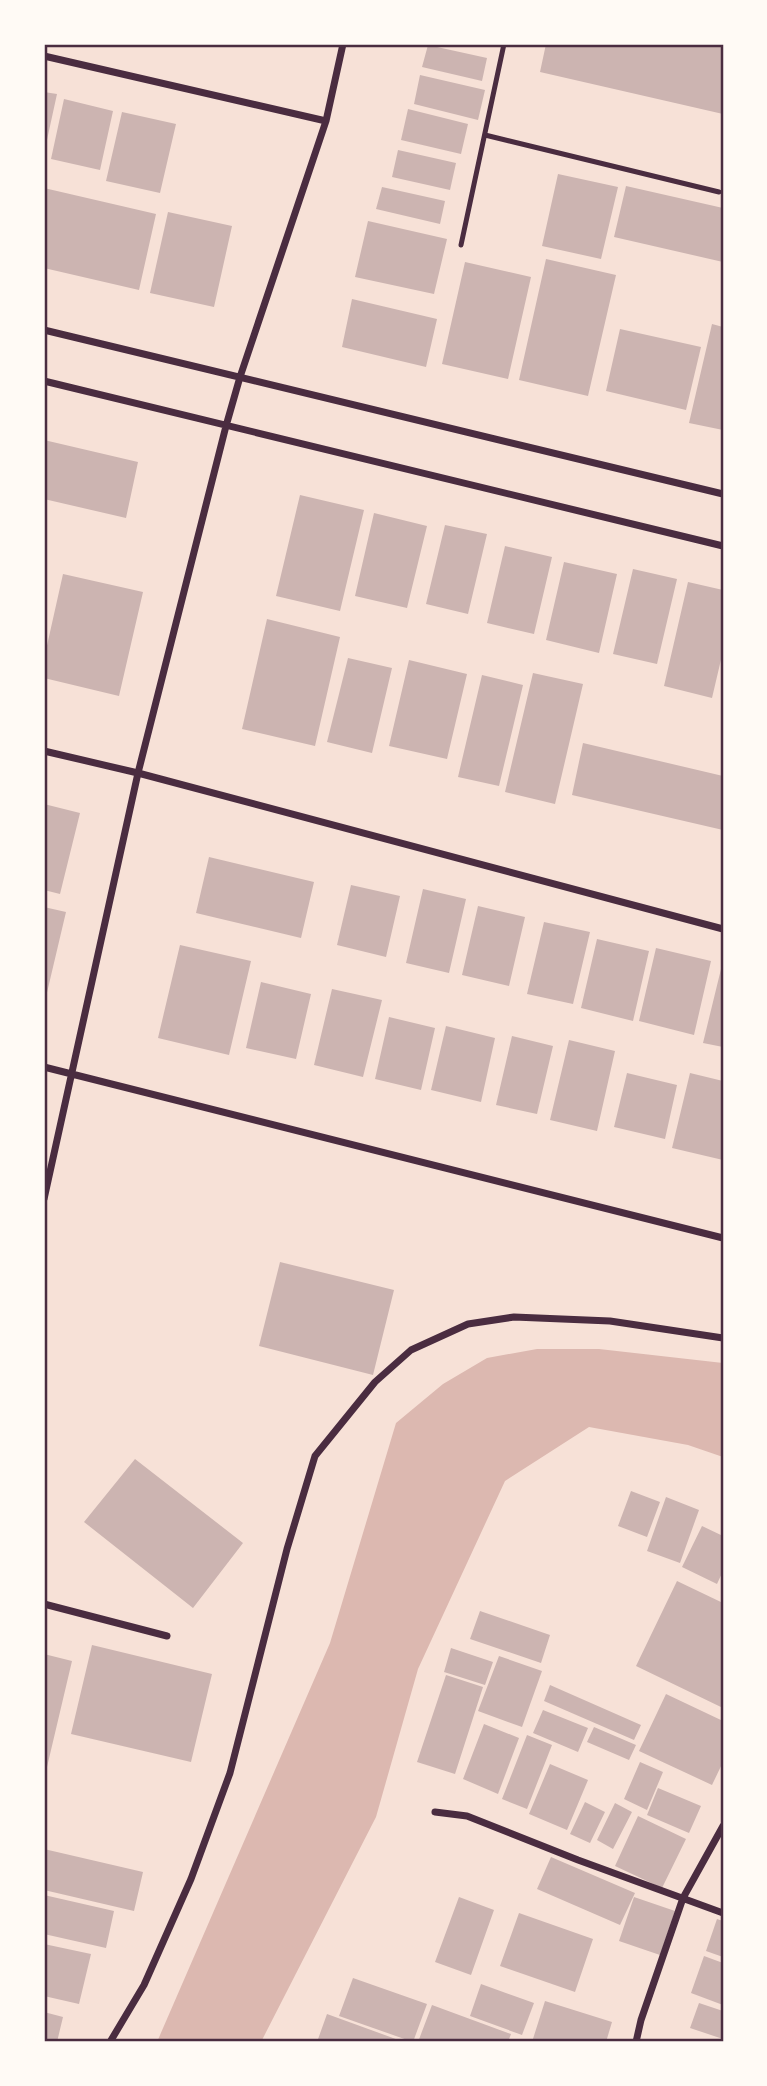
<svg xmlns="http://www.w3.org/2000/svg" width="767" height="2086" font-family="Signika,sans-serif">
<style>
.water{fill:#dcb8b0}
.building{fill:#ccb4b1}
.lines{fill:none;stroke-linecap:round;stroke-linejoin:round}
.service{stroke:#4a2c40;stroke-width:5}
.minor{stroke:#4a2c40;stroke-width:7}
.neatline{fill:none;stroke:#4a2c40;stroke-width:2.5}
</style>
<rect width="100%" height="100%" fill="#f7e1d7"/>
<path class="water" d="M 537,1349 L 599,1349 L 723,1363 L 723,1457 L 688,1445 L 589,1427 L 505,1481 L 418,1669 L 376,1817 L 261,2042 L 157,2042 L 330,1643 L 396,1423 L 443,1384 L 487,1358 Z"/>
<path class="building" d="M 546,44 L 723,44 L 723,114 L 540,72 Z
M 428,45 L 487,58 L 482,81 L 422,67 Z
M 420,75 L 485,90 L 478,120 L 414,104 Z
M 44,92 L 57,94 L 45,149 L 44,149 Z
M 64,99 L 113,111 L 100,170 L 51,159 Z
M 408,109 L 468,124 L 461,154 L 401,140 Z
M 122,112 L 176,124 L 160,193 L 106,181 Z
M 398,150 L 456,163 L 450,190 L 392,177 Z
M 558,174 L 618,187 L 601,259 L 542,246 Z
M 626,186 L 723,208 L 723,262 L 614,237 Z
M 382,187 L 445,201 L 440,224 L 376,209 Z
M 44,188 L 156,214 L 139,290 L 44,268 Z
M 168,212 L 232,226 L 214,307 L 150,293 Z
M 368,221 L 447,239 L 434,294 L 355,277 Z
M 546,259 L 616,275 L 588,396 L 519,380 Z
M 465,262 L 531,277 L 508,379 L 442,364 Z
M 352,299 L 437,319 L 426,367 L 342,347 Z
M 712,324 L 723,327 L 723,430 L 689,423 Z
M 620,329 L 701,347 L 686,410 L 606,391 Z
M 44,440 L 138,462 L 126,518 L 44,499 Z
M 300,495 L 364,510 L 340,611 L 276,596 Z
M 374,513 L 427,526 L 407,608 L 355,596 Z
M 445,525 L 487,534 L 468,614 L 426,604 Z
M 505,546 L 552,557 L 534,634 L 487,623 Z
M 564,562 L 617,574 L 599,653 L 546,640 Z
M 633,569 L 677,579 L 657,664 L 613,654 Z
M 63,574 L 143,592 L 119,696 L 44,678 L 44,659 Z
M 688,582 L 723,590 L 723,651 L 712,698 L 664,686 Z
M 267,619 L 340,637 L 315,746 L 242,729 Z
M 348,658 L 392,668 L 372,753 L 327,742 Z
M 409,660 L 467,674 L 447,759 L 389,746 Z
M 533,673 L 583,684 L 555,804 L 505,792 Z
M 482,675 L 523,685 L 499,786 L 458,777 Z
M 583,743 L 723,776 L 723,830 L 572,795 Z
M 44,804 L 80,813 L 60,894 L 44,890 Z
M 209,857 L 314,882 L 301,938 L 196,913 Z
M 351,885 L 400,896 L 386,957 L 337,945 Z
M 423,889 L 466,899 L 449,973 L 406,963 Z
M 478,906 L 525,917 L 509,986 L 462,975 Z
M 44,907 L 66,912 L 45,1001 L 44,1001 Z
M 544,922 L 590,932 L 573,1004 L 527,994 Z
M 597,939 L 649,951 L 633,1021 L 581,1008 Z
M 180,945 L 251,961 L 229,1055 L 158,1038 Z
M 656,948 L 711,961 L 694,1035 L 639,1021 Z
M 721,969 L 723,969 L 723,1047 L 703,1043 Z
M 261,982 L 311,994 L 296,1059 L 246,1048 Z
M 332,989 L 382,1000 L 363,1077 L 314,1065 Z
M 389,1017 L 435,1028 L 421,1090 L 375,1079 Z
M 446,1026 L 495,1038 L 481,1102 L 431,1090 Z
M 512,1036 L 553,1046 L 537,1114 L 496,1105 Z
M 569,1040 L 615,1051 L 597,1131 L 550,1120 Z
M 627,1073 L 677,1085 L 665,1139 L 614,1127 Z
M 690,1073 L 723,1081 L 723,1160 L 672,1148 Z
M 280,1262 L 394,1290 L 373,1375 L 259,1346 Z
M 135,1459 L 243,1543 L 193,1608 L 84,1522 Z
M 631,1491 L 660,1502 L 647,1537 L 618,1526 Z
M 666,1497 L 699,1510 L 680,1563 L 647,1551 Z
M 702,1526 L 723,1536 L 723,1571 L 717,1584 L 682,1567 Z
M 677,1581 L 723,1603 L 723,1708 L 636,1666 Z
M 480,1611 L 550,1635 L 541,1663 L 470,1639 Z
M 92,1645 L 212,1674 L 191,1762 L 71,1734 Z
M 451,1648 L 493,1662 L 485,1685 L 444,1672 Z
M 44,1654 L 72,1661 L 47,1767 L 44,1766 Z
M 499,1656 L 542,1671 L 522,1727 L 478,1711 Z
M 446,1675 L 483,1687 L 455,1774 L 417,1762 Z
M 550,1685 L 641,1725 L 634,1740 L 544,1701 Z
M 666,1694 L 723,1721 L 723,1762 L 712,1785 L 639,1751 Z
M 543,1710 L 588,1728 L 578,1752 L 533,1733 Z
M 484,1724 L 519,1738 L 498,1794 L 463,1779 Z
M 594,1727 L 636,1745 L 629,1760 L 587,1742 Z
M 527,1735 L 552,1745 L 527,1809 L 502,1799 Z
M 640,1762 L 663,1772 L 647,1810 L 624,1799 Z
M 550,1764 L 588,1780 L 567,1830 L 529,1814 Z
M 658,1788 L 701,1806 L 689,1833 L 647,1815 Z
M 585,1802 L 605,1812 L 590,1843 L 570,1834 Z
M 615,1803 L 632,1812 L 613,1849 L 597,1840 Z
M 638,1816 L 686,1839 L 662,1888 L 615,1866 Z
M 44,1849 L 143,1872 L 134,1911 L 44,1890 Z
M 551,1857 L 635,1893 L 620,1925 L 537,1889 Z
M 44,1895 L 114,1911 L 106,1948 L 44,1934 Z
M 459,1897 L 494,1910 L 471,1975 L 435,1962 Z
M 634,1897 L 675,1911 L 660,1955 L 619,1941 Z
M 519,1913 L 593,1939 L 575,1992 L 500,1966 Z
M 717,1919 L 723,1921 L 723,1957 L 706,1951 Z
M 44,1944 L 91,1954 L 79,2004 L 44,1996 Z
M 704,1956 L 723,1963 L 723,2005 L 691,1993 Z
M 353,1978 L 427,2004 L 413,2042 L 339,2016 Z
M 481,1984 L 534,2003 L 522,2035 L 470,2016 Z
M 545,2001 L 612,2022 L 606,2042 L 532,2042 Z
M 699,2003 L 723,2011 L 723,2039 L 690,2028 Z
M 432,2005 L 511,2034 L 508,2042 L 418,2042 Z
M 44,2012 L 63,2017 L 57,2042 L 44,2042 Z
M 327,2014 L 404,2042 L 317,2042 Z"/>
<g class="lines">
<path class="service" d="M 485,135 L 719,192
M 461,245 L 504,44"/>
<path class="minor" d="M 44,56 L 326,121
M 44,330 L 723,494
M 44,381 L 723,546
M 44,751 L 138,773 L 723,929
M 44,1067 L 723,1238
M 44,1199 L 138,773 L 226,426 L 240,377 L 326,121 L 343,44
M 44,1604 L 167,1636
M 435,1812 L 467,1816 L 578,1860 L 723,1913
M 110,2042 L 144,1985 L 191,1879 L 230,1773 L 287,1549 L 315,1456 L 375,1382 L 411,1350 L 468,1324 L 514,1317 L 610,1321 L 723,1338
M 636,2042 L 641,2020 L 683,1898 L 723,1826"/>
</g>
<rect width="767" height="2086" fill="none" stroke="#fffaf5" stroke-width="91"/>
<rect x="46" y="46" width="676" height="1994" class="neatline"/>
</svg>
